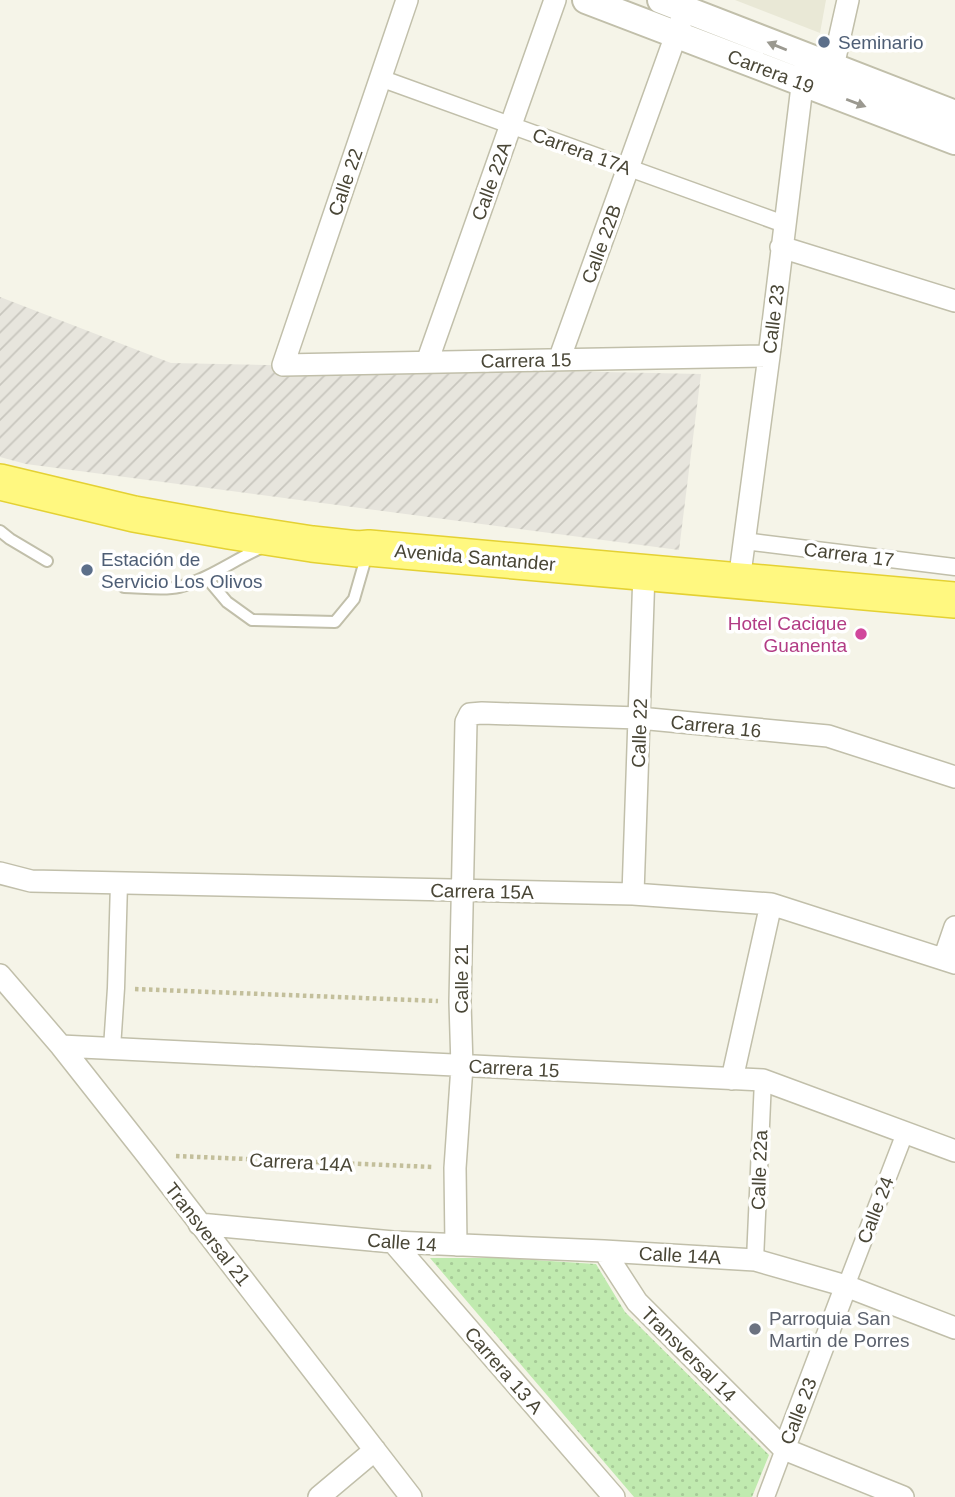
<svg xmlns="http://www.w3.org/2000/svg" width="955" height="1497" font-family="Arial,sans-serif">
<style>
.residential{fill:#e9e8d6}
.industrial{fill:url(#industrial-furrows)}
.grass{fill:url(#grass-dots)}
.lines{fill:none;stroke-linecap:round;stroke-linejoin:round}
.service-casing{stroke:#c1bfaa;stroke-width:14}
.pedestrian-casing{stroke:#c1bfaa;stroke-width:19}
.minor-casing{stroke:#c1bfaa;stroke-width:24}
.tertiary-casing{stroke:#c1bfaa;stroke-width:30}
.trunk-casing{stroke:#e4d133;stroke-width:38}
.path{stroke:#c3bf9b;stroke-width:4.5;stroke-dasharray:3.5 3.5;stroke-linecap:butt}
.service{stroke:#fff;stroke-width:10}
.pedestrian{stroke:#fff;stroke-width:16}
.minor{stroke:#fff;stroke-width:21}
.tertiary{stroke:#fff;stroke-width:26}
.trunk{stroke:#fff880;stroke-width:35}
.oneway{fill:#9b9990}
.service-dot{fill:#5c6f8a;stroke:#fff;stroke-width:2.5}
.hotel-dot{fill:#d1479c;stroke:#fff;stroke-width:2.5}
.worship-dot{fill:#6b7280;stroke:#fff;stroke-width:2.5}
.labels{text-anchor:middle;stroke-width:7;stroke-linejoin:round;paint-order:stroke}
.service-label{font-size:19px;fill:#4e5e75;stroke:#fff;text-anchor:start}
.street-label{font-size:19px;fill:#494636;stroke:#fff}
.hotel-label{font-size:19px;fill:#b23c85;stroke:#fff;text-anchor:end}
.worship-label{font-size:19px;fill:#5b616d;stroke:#fff;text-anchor:start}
</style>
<defs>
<pattern id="industrial-furrows" width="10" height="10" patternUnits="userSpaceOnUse" patternTransform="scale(1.75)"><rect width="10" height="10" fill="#e7e5dd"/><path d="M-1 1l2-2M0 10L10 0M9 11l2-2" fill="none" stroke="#c8c6be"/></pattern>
<pattern id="grass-dots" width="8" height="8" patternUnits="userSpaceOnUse" patternTransform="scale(1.75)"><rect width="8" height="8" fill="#c0eaaf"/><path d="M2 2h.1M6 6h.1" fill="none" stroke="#a6ca97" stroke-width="1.8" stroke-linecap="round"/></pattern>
</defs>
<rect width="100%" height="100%" fill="#f5f4e8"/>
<path class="residential" d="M 735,0 L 826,0 L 820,33 Z"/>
<path class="industrial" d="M 0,297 L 171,363 L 701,374 L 679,550 L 26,464 L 0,457 Z"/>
<path class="grass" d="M 430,1258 L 503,1258 L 596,1264 L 625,1312 L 769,1455 L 752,1497 L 634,1497 Z"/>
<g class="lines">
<g class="service-casing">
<path id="service" d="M 0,531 L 10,539 L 47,561
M 206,577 L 227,602 L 252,620 L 335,622 L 354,599 L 367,554
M 124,587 C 140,587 164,591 179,587 C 209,579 235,559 263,547"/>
</g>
<g class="pedestrian-casing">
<path id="pedestrian" d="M 380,78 L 784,224
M 744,541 L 955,567
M 112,1048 L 116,988 L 119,883
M 755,1260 L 763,1080
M 846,1286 L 905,1133
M 766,1497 L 784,1449"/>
</g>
<g class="minor-casing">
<path id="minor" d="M 407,0 L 283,365 L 769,356
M 830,80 L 848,0
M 781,247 L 955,301
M 559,360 L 681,21
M 427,362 L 555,0
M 739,581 L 769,356 L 804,70
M 0,873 L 31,881 L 633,894 L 771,904 L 955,963
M 633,894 L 644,572
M 944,959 L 955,927
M 0,975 L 61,1046 L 147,1155 L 411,1497
M 61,1046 L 763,1080 L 955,1151
M 732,1079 L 771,904
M 199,1224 L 393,1242 L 604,1251 L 755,1260 L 846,1286 L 955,1328
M 393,1242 L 614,1497
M 456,1245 L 455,1168 L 462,1066 L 460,1002 L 466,722 L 470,714 L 482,713 L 639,718 L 828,736 L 955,777
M 604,1251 L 637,1302 L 784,1449 L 903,1497
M 784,1449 L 846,1286
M 319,1497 L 375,1450"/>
</g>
<g class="tertiary-casing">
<path id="tertiary" d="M 586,0 L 955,141
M 661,0 L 955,114"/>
</g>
<g class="trunk-casing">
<path id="trunk" d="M 0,482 L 134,514 L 229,531 L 312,544 L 358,549 L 369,548 L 955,600"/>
</g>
<path class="path" d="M 135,989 L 438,1001
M 176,1156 L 433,1167"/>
<use href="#service" class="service"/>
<use href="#pedestrian" class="pedestrian"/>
<use href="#minor" class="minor"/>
<use href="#tertiary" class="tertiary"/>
<use href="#trunk" class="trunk"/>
</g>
<defs><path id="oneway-solid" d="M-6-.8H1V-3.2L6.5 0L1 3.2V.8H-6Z" transform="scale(1.75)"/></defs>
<g class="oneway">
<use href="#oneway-solid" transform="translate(777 46) rotate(-158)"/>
<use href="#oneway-solid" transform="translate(856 103) rotate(21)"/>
</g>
<g class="service-dot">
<circle cx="824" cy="42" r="7"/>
<circle cx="87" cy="570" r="7"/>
</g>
<circle class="hotel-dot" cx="861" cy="634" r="7"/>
<circle class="worship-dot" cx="755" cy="1329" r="7"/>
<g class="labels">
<g class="service-label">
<text x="838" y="49">Seminario</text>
<text x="101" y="566">Estación de<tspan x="101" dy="22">Servicio Los Olivos</tspan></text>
</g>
<g class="street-label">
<text transform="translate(771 71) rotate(21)" y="7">Carrera 19</text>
<text transform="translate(582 151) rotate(20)" y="7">Carrera 17A</text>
<text transform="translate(491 181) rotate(-70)" y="7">Calle 22A</text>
<text transform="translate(345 182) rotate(-71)" y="7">Calle 22</text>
<text transform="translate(601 244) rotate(-70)" y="7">Calle 22B</text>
<text transform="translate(773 319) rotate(-83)" y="7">Calle 23</text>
<text transform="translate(526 360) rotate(-1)" y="7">Carrera 15</text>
<text transform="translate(849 554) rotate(7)" y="7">Carrera 17</text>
<text transform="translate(475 557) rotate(5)" y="7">Avenida Santander</text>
<text transform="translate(716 726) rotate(6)" y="7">Carrera 16</text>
<text transform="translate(639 733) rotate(-88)" y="7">Calle 22</text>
<text transform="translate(482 891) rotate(1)" y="7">Carrera 15A</text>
<text transform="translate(461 979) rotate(-90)" y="7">Calle 21</text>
<text transform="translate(514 1068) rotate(3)" y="7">Carrera 15</text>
<text transform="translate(301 1162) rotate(3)" y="7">Carrera 14A</text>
<text transform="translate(759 1170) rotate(-88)" y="7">Calle 22a</text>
<text transform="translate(875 1210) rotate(-69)" y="7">Calle 24</text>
<text transform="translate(208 1234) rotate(52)" y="7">Transversal 21</text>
<text transform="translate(402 1242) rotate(4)" y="7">Calle 14</text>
<text transform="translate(680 1255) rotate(3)" y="7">Calle 14A</text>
<text transform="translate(689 1354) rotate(45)" y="7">Transversal 14</text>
<text transform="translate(504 1370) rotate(49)" y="7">Carrera 13 A</text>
<text transform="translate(798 1411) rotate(-69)" y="7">Calle 23</text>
</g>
<g class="hotel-label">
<text x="847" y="630">Hotel Cacique<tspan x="847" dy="22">Guanenta</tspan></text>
</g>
<g class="worship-label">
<text x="769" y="1325">Parroquia San<tspan x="769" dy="22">Martin de Porres</tspan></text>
</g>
</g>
</svg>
